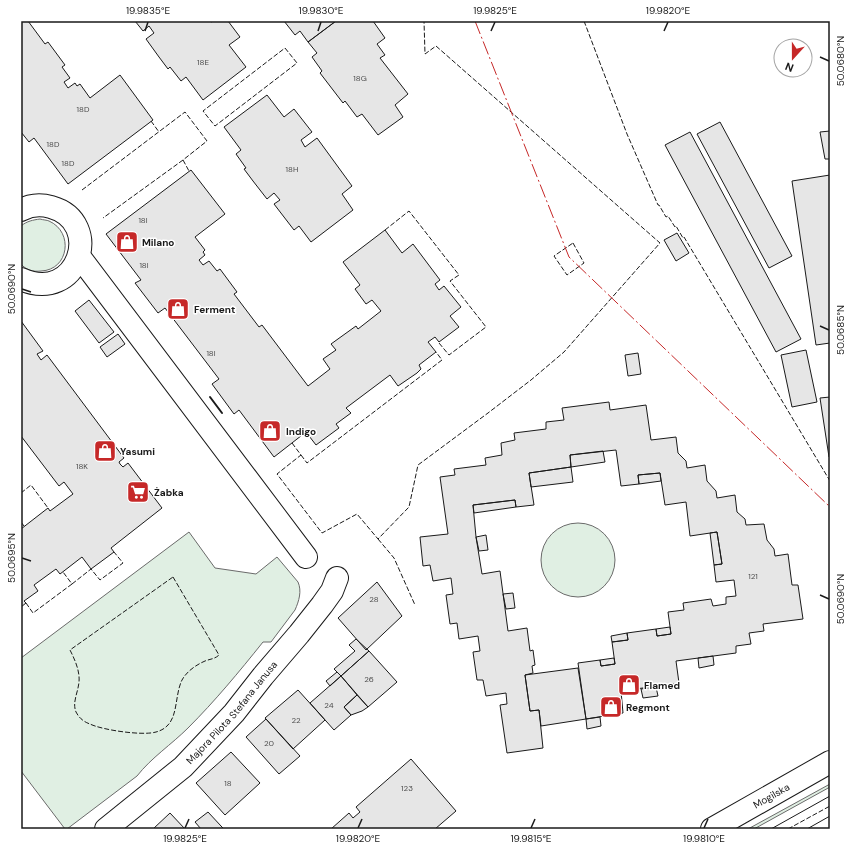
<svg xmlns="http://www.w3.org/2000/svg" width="851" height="850" font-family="'DM Sans',sans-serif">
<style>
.green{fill:#e0efe3;stroke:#6a6a6a}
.building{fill:#e6e6e6;stroke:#1a1a1a}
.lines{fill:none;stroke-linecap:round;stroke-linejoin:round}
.minor-casing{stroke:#1a1a1a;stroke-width:24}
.major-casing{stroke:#1a1a1a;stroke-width:24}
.minor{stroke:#fff;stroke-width:22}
.major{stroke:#fff;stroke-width:22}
.tram{stroke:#1a1a1a;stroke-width:1}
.fence{stroke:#1a1a1a;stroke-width:1;stroke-dasharray:5 2;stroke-linecap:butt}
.wall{stroke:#1a1a1a;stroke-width:2}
.power{stroke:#c62828;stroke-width:1;stroke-dasharray:14 3 2 3;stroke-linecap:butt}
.ticks{fill:none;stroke:#1a1a1a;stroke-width:1.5}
.labels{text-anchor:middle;stroke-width:3;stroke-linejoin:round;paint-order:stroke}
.number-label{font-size:8px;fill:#4d4d4d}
.poi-label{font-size:10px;font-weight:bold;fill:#1a1a1a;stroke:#fff;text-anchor:start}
.street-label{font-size:10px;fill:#1a1a1a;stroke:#fff}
.neatline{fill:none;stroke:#1a1a1a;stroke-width:1.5}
.ticks-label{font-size:10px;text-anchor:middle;fill:#1a1a1a}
</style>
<rect width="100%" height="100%" fill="#fff"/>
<path class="green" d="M 40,219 C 43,220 47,220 49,221 C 74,232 69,270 41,271 C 33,272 26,270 21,264 L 21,226 C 27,221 33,220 40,219 Z
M541 560a37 37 0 1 1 74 0a37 37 0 1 1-74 0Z
M 189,532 L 215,568 L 256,574 L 277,557 L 298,582 C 302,591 299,601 295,610 L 271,642 L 263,642 C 239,672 215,701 188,728 C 172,744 151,758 137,776 L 67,829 L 65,829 L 21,771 L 21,658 Z
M 830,784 L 830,787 L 754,829 L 748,829 Z"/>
<path class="building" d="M 21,21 L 28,21 L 45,44 L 48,42 L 65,65 L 62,67 L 70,78 L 64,82 L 68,88 L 75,83 L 77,86 L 80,84 L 90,98 L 120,75 L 153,120 L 68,184 L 34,138 L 29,142 L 21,132 Z
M 135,21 L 210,21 L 211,22 L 213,21 L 228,21 L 240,37 L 229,45 L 246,67 L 203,100 L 186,77 L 181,81 L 170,67 L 168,69 L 159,57 L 146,39 L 154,33 L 149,26 L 143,31 Z
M 284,21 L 336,21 L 308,42 L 300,31 L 295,35 Z
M 336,21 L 373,21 L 385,38 L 377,44 L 385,55 L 380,58 L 408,94 L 395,105 L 403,117 L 378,135 L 362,114 L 357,117 L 345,101 L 343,103 L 320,73 L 322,71 L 312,57 L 317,53 L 308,42 Z
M 267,95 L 284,117 L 294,109 L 312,132 L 301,140 L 305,147 L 317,138 L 352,186 L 342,194 L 353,210 L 311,242 L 299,226 L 294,230 L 274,204 L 280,200 L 274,193 L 267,199 L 253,181 L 244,169 L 246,168 L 236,154 L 241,150 L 224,127 Z
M 720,122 L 792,256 L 769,268 L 697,134 Z
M 830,131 L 830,159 L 825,159 L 820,132 Z
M 690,132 L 801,339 L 776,352 L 665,145 Z
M 191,170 L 225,214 L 195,237 L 205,250 L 203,252 L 205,255 L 199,260 L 203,265 L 209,261 L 217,271 L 220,269 L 237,292 L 234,294 L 259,327 L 262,325 L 308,386 L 330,369 L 323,359 L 336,350 L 331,344 L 356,326 L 358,329 L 381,311 L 372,300 L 366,304 L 355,289 L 360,285 L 343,262 L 385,230 L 402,253 L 413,244 L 440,280 L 435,284 L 439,290 L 444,286 L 461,307 L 450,316 L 459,327 L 439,342 L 435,337 L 428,342 L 436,352 L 419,365 L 421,369 L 417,373 L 398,386 L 390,375 L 346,408 L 351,413 L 336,424 L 339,428 L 316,445 L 306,432 L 274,457 L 239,410 L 234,414 L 212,384 L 219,379 L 165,308 L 158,313 L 135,283 L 141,280 L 106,234 Z
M 830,175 L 830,343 L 816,345 L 792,181 Z
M 677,233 L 689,253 L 676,261 L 664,240 Z
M 89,300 L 114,332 L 99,343 L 75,311 Z
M 21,321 L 43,351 L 37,354 L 41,360 L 47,355 L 124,458 L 119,462 L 120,464 L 123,467 L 128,463 L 162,508 L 111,548 L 114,552 L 91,569 L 82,557 L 60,574 L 56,569 L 34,585 L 38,591 L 24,601 L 26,603 L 21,607 L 21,529 L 48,508 L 50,511 L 73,494 L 64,482 L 59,486 L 21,436 Z
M 118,334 L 125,344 L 107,357 L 100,347 Z
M 806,350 L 817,402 L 792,407 L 781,355 Z
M 638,353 L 641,374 L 628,376 L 625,355 Z
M 830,397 L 830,457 L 829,457 L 820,398 Z
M 609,402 L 610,410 L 646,405 L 651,440 L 676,437 L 678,453 L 686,461 L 687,468 L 705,465 L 707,481 L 716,491 L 717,498 L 735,495 L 737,512 L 745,519 L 746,525 L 764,524 L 767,540 L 774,549 L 775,556 L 788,554 L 792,585 L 798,585 L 803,619 L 763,624 L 764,631 L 749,633 L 751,644 L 736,646 L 736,653 L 676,661 L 679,683 L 621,691 L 623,713 L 586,719 L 578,663 L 600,660 L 601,666 L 615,664 L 612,642 L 628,640 L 627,633 L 656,629 L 657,636 L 671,634 L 668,612 L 684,610 L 683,603 L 711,599 L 713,606 L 726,604 L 726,597 L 736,596 L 734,580 L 716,582 L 714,565 L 722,564 L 717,532 L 690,536 L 686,502 L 665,505 L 660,473 L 638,475 L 639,484 L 621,486 L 616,450 L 570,455 L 571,467 L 529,473 L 534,505 L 516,507 L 515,500 L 473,505 L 476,537 L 482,574 L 500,571 L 508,631 L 527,628 L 530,651 L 533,650 L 535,665 L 532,666 L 533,673 L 525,675 L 530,711 L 539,710 L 543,748 L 507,753 L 500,705 L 507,704 L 506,693 L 486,696 L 483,680 L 477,680 L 473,652 L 480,651 L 478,636 L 459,639 L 457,623 L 450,624 L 446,595 L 453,594 L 451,578 L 433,581 L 430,565 L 423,566 L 420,537 L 448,534 L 440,477 L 455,475 L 454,469 L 486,465 L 485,458 L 502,455 L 501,443 L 515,440 L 514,433 L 546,429 L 546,422 L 564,420 L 562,408 Z
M 603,451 L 605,462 L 571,467 L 570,455 Z
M 571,467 L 573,482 L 531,487 L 529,473 Z
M 660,473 L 661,481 L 639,484 L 638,475 Z
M 515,500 L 516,507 L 474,513 L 473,505 Z
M 717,532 L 722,564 L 714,565 L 710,533 Z
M 486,535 L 488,550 L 479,551 L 476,537 Z
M 377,582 L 402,616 L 366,650 L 338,618 Z
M 513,593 L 515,608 L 506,609 L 503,594 Z
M 670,627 L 671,634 L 657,636 L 656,629 Z
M 627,633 L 628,640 L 612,642 L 611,636 Z
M 356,639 L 369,651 L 341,676 L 334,669 L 355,651 L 349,645 Z
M 369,651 L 397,682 L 368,707 L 341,676 Z
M 713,656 L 714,665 L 699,668 L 698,658 Z
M 614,658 L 615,664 L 601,666 L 600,660 Z
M 578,668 L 586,719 L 541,726 L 539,710 L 530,711 L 525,675 Z
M 337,672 L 341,676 L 330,686 L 326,681 Z
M 341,676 L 357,695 L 344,707 L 351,715 L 334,730 L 310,703 Z
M 656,687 L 658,696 L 643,698 L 641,689 Z
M 298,690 L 325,720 L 293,749 L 265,718 Z
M 357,695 L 368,707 L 362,711 L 351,715 L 344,707 Z
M 600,717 L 601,726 L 587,729 L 586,719 Z
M 266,719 L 300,756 L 279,774 L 246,737 Z
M 231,752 L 260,783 L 225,815 L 196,783 Z
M 411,759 L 456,811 L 435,829 L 331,829 L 349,813 L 353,818 L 360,812 L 356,807 Z
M 208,812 L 221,826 L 224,829 L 201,829 L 195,822 Z
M 170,813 L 185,829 L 153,829 Z"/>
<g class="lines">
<g class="minor-casing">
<g id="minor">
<path d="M 21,210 C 30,205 41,204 51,207 C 105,222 78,305 21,279"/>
<path d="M 79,256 L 306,557"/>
<path id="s1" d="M 106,829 L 183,767 L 234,713 L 263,676 L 299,634 L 322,605 L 332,591 L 337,578"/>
</g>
</g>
<g class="major-casing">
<g id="major">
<path id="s2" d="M 712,829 L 830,762"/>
</g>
</g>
<use href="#minor" class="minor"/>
<use href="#major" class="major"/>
<path class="tram" d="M 771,829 L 830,796
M 807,829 L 830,816"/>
<path class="fence" d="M 584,21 L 627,134 L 658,205 L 659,205 L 666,217 L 668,216 L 675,227 L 676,226 L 683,238 L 684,237 L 830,481
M 285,48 L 297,63 L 215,126 L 203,111 Z
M 151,121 L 159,132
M 183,160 L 189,171
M 82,190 L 185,112 L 207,141 L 183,160 L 103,218
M 385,230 L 409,211 L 459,275 L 450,281 L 486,327 L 449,355 L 439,343
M 573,243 L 584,263 L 567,275 L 554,256 Z
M 292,443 L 301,455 L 277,474 L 322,533 L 357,514 L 378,539 L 409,507 L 418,465 L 488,413 L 531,380 L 564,352 L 660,243 L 436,46 L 425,54 L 424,21
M 301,455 L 307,463 L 442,360 L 436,352
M 21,493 L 31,485 L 48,508
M 21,522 L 24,526
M 378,539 L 394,558 L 415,605
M 173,577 L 219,655 C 215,659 210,659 205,661 C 196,665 187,671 182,680 C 175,694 178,716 167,726 C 164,729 160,731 156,732 C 143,736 102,730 90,724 C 84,722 79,718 76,712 C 72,702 78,693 79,682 C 80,671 75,660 70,650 Z
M 72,584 L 91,569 L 100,580 L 123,563 L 114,552
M 26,603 L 33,613 L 72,584 L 63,572
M 788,829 L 830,806"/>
<path class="wall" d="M 210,397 L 222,413"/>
<path class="power" d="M 475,21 L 569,257 L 830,507"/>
</g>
<path class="ticks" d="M 145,31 L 148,22M 318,31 L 321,22M 491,31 L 495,22M 664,31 L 668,22M 820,57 L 829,61M 22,289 L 31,292M 820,326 L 829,330M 22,558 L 31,561M 820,595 L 829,599M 185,828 L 189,819M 358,828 L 362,819M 531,828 L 535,819M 704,828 L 708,819"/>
<defs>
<g id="shop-square" transform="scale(1.15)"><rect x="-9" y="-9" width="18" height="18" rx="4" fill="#c62828" stroke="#fff"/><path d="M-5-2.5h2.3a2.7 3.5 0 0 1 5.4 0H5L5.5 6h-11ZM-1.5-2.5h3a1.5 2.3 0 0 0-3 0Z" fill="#fff"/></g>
<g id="supermarket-square" transform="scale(1.15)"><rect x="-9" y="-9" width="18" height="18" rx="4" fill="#c62828" stroke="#fff"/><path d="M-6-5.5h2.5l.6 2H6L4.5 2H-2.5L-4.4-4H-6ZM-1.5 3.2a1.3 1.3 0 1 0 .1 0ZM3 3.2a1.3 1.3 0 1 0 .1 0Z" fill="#fff"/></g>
</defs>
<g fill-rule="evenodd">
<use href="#shop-square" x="127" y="242"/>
<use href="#shop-square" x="178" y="309"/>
<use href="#shop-square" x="270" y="431"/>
<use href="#shop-square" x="105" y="451"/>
<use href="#supermarket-square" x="138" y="492"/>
<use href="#shop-square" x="629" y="685"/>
<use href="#shop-square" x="611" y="707"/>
</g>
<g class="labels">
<g class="number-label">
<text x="203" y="65">18E</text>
<text x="360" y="81">18G</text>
<text x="83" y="112">18D</text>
<text x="53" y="147">18D</text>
<text x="68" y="166">18D</text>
<text x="292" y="172">18H</text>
<text x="143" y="223">18I</text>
<text x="144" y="268">18I</text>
<text x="211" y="356">18I</text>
<text x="82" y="469">18K</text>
<text x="753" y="579">121</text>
<text x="374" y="602">28</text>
<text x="369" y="682">26</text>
<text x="329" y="708">24</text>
<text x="296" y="723">22</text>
<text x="269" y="746">20</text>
<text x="228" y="786">18</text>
<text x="407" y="791">123</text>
</g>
<g class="poi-label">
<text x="142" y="246">Milano</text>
<text x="194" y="313">Ferment</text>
<text x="286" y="435">Indigo</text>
<text x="120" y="455">Yasumi</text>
<text x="154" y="496">Żabka</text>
<text x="644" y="689">Flamed</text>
<text x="626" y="711">Regmont</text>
</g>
<g class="street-label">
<text dy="4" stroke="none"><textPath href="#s1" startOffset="172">Majora Pilota Stefana Janusa</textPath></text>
<text dy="4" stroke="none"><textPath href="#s2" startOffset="68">Mogilska</textPath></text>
</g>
</g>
<rect width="851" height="850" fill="none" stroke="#ffffff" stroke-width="44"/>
<g transform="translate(793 58) rotate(201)"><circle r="19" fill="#ffffff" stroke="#a3a3a3"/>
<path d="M0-3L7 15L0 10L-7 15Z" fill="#c62828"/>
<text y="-6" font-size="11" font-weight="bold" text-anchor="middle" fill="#1a1a1a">N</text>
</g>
<rect x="22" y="22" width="807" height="806" class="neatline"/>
<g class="ticks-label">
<text x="148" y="14">19.9835°E</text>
<text x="321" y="14">19.9830°E</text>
<text x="495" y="14">19.9825°E</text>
<text x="668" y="14">19.9820°E</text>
<text transform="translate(840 61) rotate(-90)" y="4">50.0680°N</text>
<text transform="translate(11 289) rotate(-90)" y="4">50.0690°N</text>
<text transform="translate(840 330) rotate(-90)" y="4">50.0685°N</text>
<text transform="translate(11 558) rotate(-90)" y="4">50.0695°N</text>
<text transform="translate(840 599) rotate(-90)" y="4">50.0690°N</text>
<text x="185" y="842">19.9825°E</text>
<text x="358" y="842">19.9820°E</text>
<text x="531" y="842">19.9815°E</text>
<text x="704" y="842">19.9810°E</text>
</g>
</svg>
